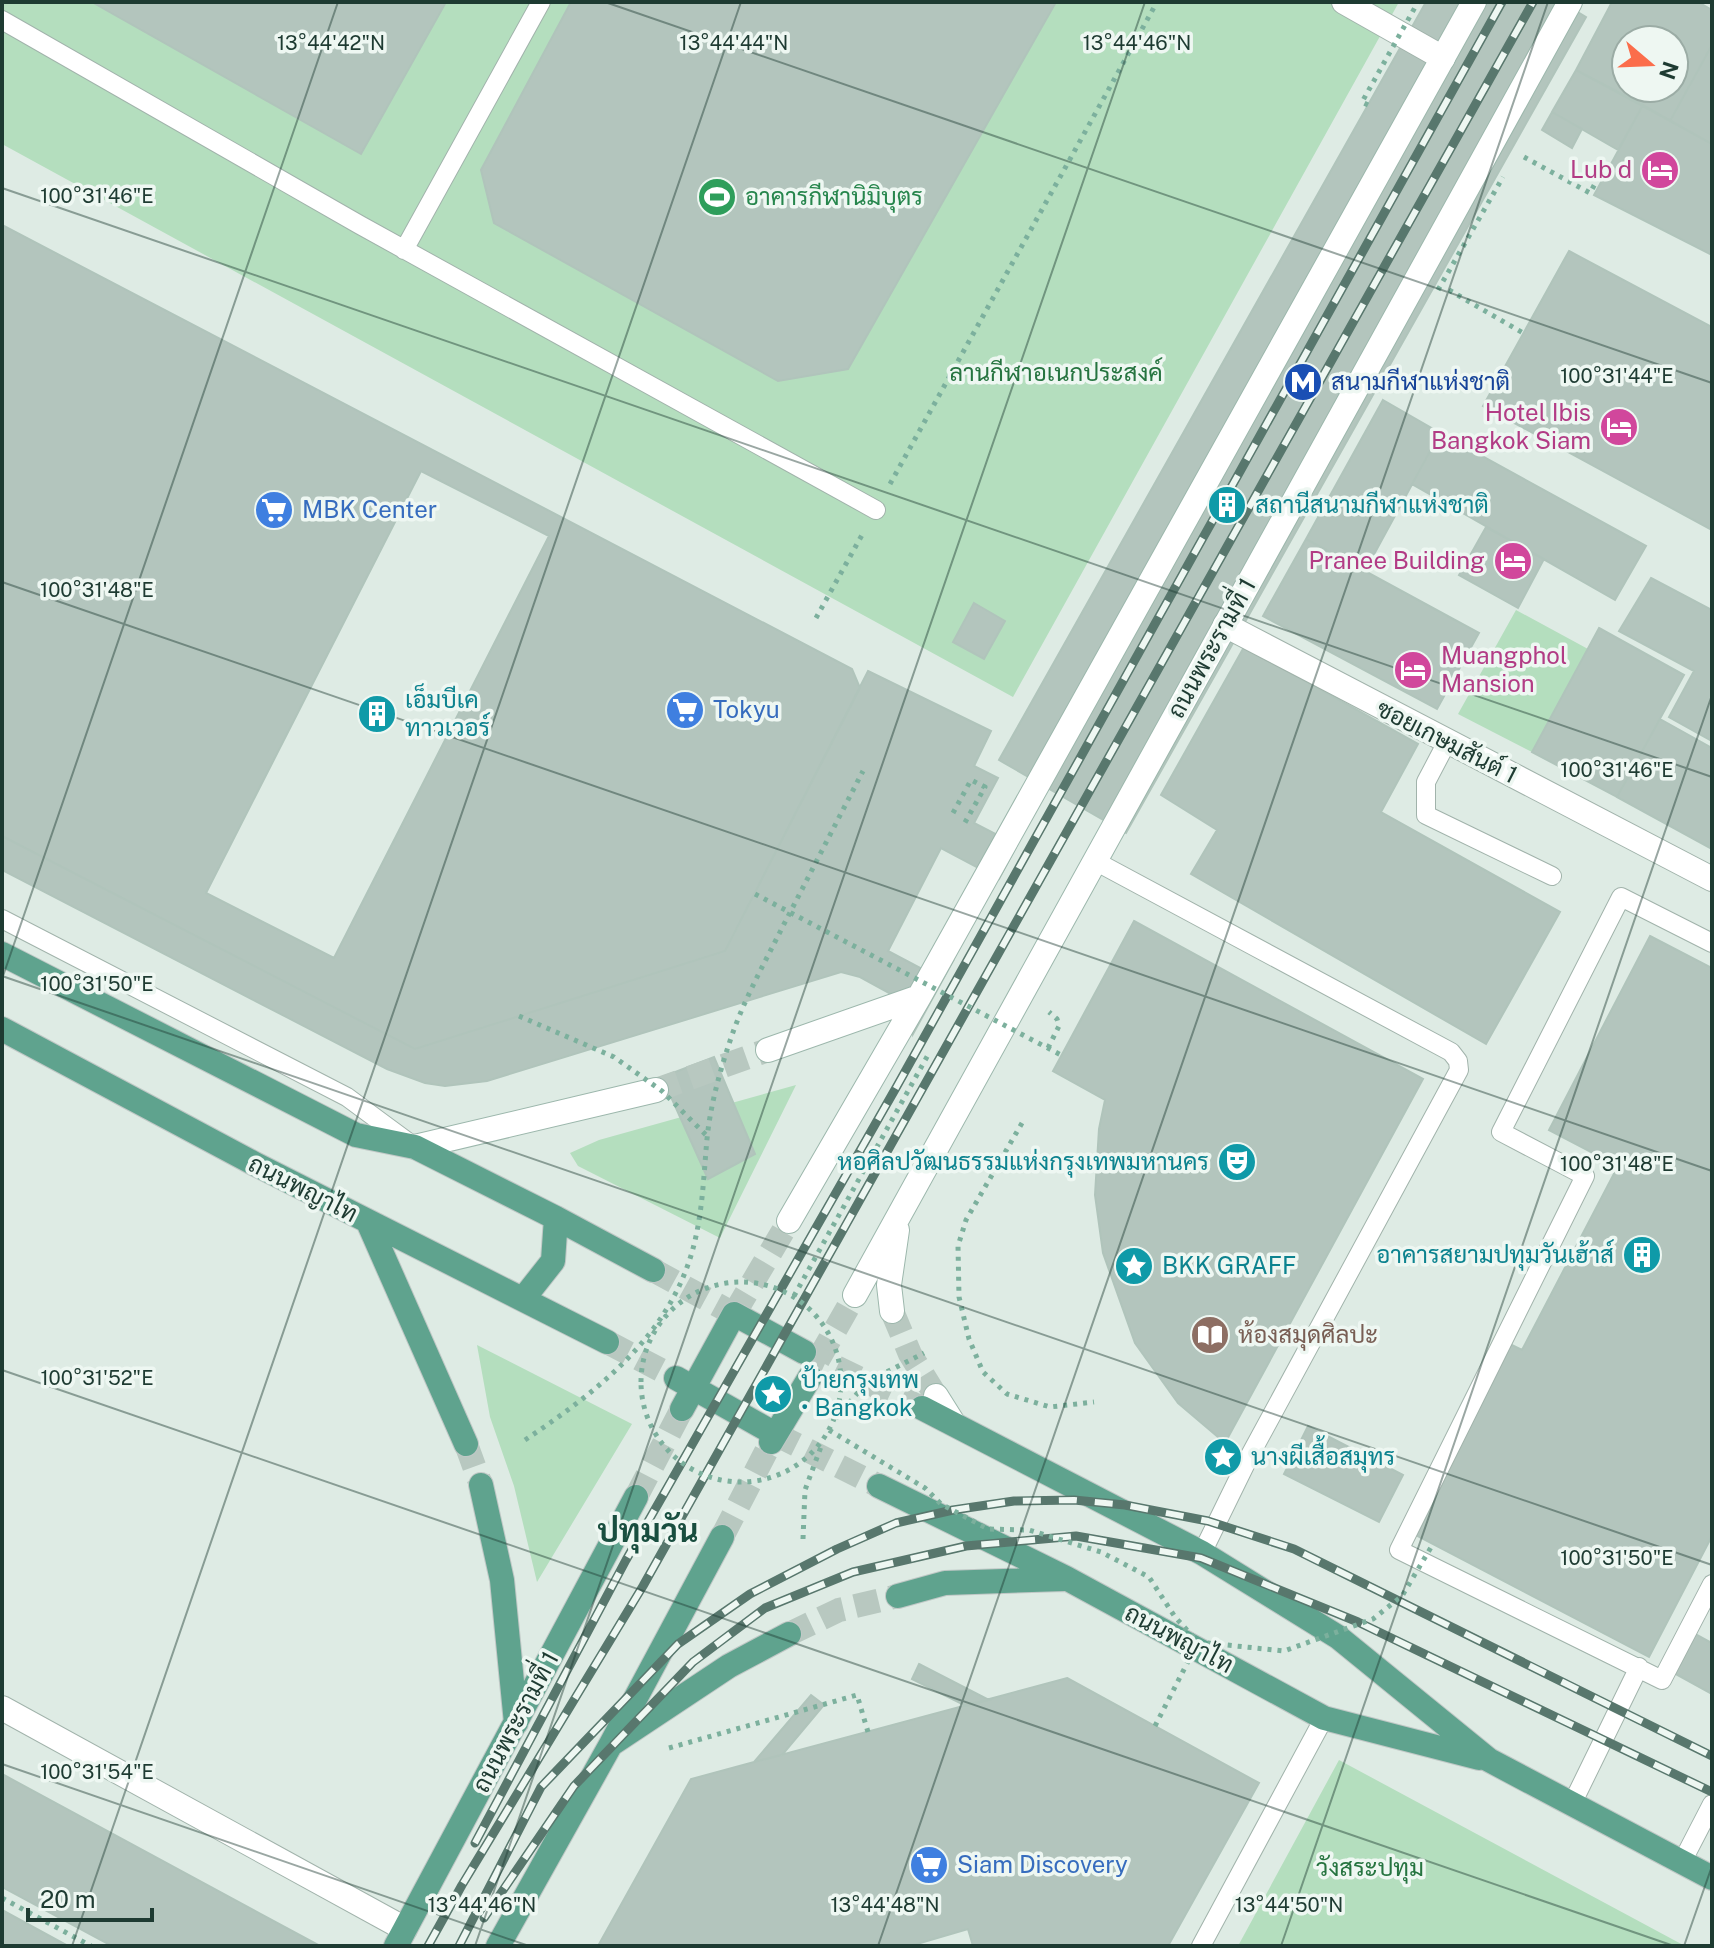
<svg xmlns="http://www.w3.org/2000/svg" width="1714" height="1948" font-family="'Public Sans',Sarabun,sans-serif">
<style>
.green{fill:#b4debe}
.building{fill:#b3c5bd;stroke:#b0c4bb;stroke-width:2;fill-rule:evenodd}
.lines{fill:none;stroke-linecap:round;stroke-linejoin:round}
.secondary-tunnel{stroke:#b8c8c0;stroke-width:24;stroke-dasharray:24 12;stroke-linecap:butt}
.primary-tunnel{stroke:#b8c8c0;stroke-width:24;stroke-dasharray:24 12;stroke-linecap:butt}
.lane-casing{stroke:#a1b3ab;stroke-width:20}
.street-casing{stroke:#a1b3ab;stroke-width:26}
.secondary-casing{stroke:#9cb7ac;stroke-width:26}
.primary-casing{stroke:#c0c8c6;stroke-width:26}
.path{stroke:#7cb09d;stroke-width:5;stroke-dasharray:4 6;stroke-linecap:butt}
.lane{stroke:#fff;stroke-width:18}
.street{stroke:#fff;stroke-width:24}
.secondary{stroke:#fff;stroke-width:24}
.primary{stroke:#5fa38e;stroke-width:24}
.rail-casing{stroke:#58776d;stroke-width:9}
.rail{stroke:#eef7f2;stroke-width:6;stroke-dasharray:18;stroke-linecap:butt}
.path-bridge{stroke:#7cb09d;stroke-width:5;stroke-dasharray:4 6;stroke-linecap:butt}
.ticks{fill:none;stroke:#1e3b32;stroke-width:2;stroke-opacity:0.45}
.labels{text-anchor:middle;stroke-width:7;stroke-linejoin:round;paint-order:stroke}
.hotel-label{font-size:24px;fill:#b23c85;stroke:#eef7f2;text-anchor:end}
.leisure-label{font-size:24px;fill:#27864d;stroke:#eef7f2;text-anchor:start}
.park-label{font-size:24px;fill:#267440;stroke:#eef7f2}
.transit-label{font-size:24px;fill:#164399;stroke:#eef7f2;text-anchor:start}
.culture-label{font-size:24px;fill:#0d838f;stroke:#eef7f2;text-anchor:start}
.shop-label{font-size:24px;fill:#366cbe;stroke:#eef7f2;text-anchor:start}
.street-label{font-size:24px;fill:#1e3b32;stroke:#eef7f2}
.education-label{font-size:24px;fill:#785e54;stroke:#eef7f2;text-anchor:start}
.district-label{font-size:32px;font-weight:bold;fill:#194e3f;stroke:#eef7f2}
.ticks-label{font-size:20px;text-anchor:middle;fill:#1e3b32;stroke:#eef7f2;stroke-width:7;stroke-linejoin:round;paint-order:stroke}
</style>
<rect width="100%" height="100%" fill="#deebe4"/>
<path class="green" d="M 2,2 L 1399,2 L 1013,697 L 2,144 Z
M 1516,610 L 1588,649 L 1532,752 L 1458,714 Z
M 796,1085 L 720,1238 L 578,1166 L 570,1153 L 599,1140 Z
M 477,1345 L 632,1424 L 537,1582 L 514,1486 L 490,1417 Z
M 1339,1760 L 1685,1946 L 1238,1946 Z"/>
<path class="building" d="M 92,2 L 446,2 L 361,154 Z
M 571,2 L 1056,2 L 848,369 L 778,381 L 494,223 L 481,170 Z
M 1426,2 L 1561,2 L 1586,17 L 1126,833 L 999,760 Z
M 1612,2 L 1698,2 L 1712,10 L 1712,45 L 1670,121 L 1576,70 ZM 1626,40 L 1674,40 L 1674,88 L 1626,88 Z
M 1712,45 L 1712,144 L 1670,121 Z
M 1576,70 L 1643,105 L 1618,150 L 1552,112 Z
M 1643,105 L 1712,144 L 1712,255 L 1594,195 Z
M 1552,112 L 1582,129 L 1572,148 L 1542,130 Z
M 2,225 L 852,669 L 860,688 L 725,951 L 415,1049 L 2,836 Z
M 1569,251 L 1712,327 L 1712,530 L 1483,406 Z
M 1383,400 L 1440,433 L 1365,571 L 1306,539 Z
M 1440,433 L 1646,546 L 1615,600 L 1412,484 Z
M 421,471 L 549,536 L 334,958 L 206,893 Z
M 1486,527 L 1544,559 L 1518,608 L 1459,575 Z
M 1306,539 L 1479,633 L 1437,709 L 1263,616 Z
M 1651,578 L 1712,610 L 1712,741 L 1669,717 L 1694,671 L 1619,631 Z
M 974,603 L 1005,621 L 984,659 L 953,642 Z
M 1599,628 L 1684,675 L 1617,797 L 1532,752 Z
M 1244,647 L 1418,744 L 1381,812 L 1560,912 L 1486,1044 L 1191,874 L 1217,830 L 1161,795 Z
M 868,671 L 991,731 L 974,766 L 998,778 L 974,823 L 1017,845 L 999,879 L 941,848 L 888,951 L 922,969 L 953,961 L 913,1034 L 912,1018 L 902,1000 L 860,977 L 841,972 L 487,1081 L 445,1086 L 425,1083 L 387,1069 L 2,870 L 2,836 L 415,1049 L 725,951 Z
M 1660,719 L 1712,748 L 1712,849 L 1617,797 Z
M 1134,921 L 1423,1079 L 1225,1443 L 1178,1403 L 1135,1343 L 1103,1253 L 1095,1195 L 1099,1129 L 1105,1100 L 1053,1071 Z
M 1650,936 L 1712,968 L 1712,1536 L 1649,1657 L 1412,1533 L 1510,1344 L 1522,1350 L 1618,1166 L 1549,1130 Z
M 714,1057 L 755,1154 L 708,1179 L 662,1077 Z
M 1308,1426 L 1403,1475 L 1379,1522 L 1284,1474 Z
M 1695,1634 L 1712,1643 L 1712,1694 L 1674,1673 Z
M 919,1664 L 989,1700 L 966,1706 L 912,1679 Z
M 1067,1678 L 1259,1783 L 1168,1946 L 598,1946 L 691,1779 Z
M 811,1695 L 824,1705 L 782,1755 L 754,1762 Z
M 2,1774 L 320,1946 L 112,1946 L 2,1887 Z
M 2,1910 L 68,1946 L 2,1946 Z
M 968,1929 L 973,1946 L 910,1946 Z"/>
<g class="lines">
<path class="secondary-tunnel" d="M 656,1090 L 768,1050
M 892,1311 L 910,1354 L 936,1396
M 734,1314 L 789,1221
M 818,1360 L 855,1295"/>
<path class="primary-tunnel" d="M 653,1270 L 734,1314
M 607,1342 L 676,1378
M 804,1352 L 922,1408
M 775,1434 L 879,1486
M 466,1444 L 481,1485
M 636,1497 L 682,1409
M 722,1537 L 771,1442
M 789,1634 L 839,1610 L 898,1596"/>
<g class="lane-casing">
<path id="lane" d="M 2,20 L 360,225 L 876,510
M 404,250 L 541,2
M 1447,742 L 1426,782 L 1426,815 L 1552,876
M 1095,861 L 1451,1052 L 1458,1061 L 1459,1070 L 1249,1457 L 1202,1553
M 2,919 L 347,1097 L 412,1145
M 1712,943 L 1621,897 L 1501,1132 L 1585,1176 L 1399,1550 L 1662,1680 L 1712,1584
M 1572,1804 L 1639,1667
M 1682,1862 L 1712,1804
M 1201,1946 L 1324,1718"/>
</g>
<g class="street-casing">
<path id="street" d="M 1344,2 L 1443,58
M 1225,625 L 1712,879
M 2,1708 L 405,1929"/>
</g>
<g class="secondary-casing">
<path id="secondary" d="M 768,1050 L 919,997
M 415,1147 L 656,1090
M 789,1221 L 919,997 L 1474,2
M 855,1295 L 1570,2
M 892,1311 L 889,1285 L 897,1230
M 936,1396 L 953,1423"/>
</g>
<g class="primary-casing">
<path id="primary" d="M 2,954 L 356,1135 L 415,1147 L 556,1218 L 653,1270
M 2,1029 L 255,1164 L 607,1342
M 368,1222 L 466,1444
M 523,1299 L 553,1261 L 556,1218
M 676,1378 L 775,1434
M 922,1408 L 1202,1553 L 1338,1637 L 1489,1760 L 1712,1878
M 682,1409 L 734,1314 L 804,1352
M 771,1442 L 810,1377
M 481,1485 L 502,1580 L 516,1723
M 879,1486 L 1066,1578 L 1324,1718 L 1479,1758
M 898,1596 L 945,1583 L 1064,1579
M 613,1743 L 729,1666 L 789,1634
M 396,1946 L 636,1497
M 498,1946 L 611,1744 L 722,1537"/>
</g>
<path class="path" d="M 1524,157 L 1590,193 L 1605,165
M 1449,290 L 1523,333
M 890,484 L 1157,2
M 816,618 L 862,535
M 953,813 L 971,780 L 985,787 L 963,826
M 1048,1048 L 1059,1026 L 1057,1019 L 1049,1012
M 1022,1123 L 966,1220 L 958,1246 L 959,1297 L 969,1339 L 983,1372 L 1007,1394 L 1050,1407 L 1094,1402
M 794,1296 L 928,1055
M 669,1748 L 857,1695 L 868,1732
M 2,1898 L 91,1946"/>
<use href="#lane" class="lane"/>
<use href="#street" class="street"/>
<use href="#secondary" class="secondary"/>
<use href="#primary" class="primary"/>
<g class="rail-casing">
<path id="rail" d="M 475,1843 L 626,1560 L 897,1086 L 1502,2
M 484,1918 L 574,1786 L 693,1662 L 765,1608 L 853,1572 L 966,1546 L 1076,1536 L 1201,1558 L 1358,1622 L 1712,1792
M 428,1946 L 462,1885 L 643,1586 L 1533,2
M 459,1946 L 541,1787 L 678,1644 L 750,1594 L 837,1549 L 896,1523 L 953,1510 L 1014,1501 L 1074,1500 L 1125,1505 L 1208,1521 L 1294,1549 L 1712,1756"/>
</g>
<use href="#rail" class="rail"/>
<path class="path-bridge" d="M 1368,105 L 1362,102 L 1418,2
M 1438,290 L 1503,177
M 755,894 L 1061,1055
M 519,1016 L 614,1057 L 662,1091 L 707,1136
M641 1382a100 100 0 1 1 200 0a100 100 0 1 1-200 0Z
M 836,1418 L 867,1382 L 924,1353
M 829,1430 L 925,1488 L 941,1504 L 988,1529 L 1029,1530 L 1101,1552 L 1149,1577 L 1175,1617 L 1198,1642 L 1284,1651 L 1373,1619 L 1402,1596 L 1433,1544
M 525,1440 C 601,1389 676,1331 696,1236 C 703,1204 704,1171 707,1139 C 710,1108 719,1074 729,1044 C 742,1003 763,966 782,928 C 809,876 836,823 863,771
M 803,1539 L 805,1490 L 822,1444
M 1155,1726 L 1198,1642"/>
</g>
<path class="ticks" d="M 605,2 L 1712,383M 2,188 L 1712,777M 2,582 L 1712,1171M 2,976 L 1712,1565M 2,979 L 338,2M 2,1370 L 1674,1946M 2,1764 L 529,1946M 72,1946 L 741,2M 475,1946 L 1145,2M 878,1946 L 1548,2M 1281,1946 L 1712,695M 1684,1946 L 1712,1866"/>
<defs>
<g id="hotel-disc" transform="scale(2)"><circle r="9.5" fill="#d1479c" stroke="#eef7f2"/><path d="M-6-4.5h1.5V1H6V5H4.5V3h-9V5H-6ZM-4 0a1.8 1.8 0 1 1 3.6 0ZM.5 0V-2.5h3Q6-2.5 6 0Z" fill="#fff"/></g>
<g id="stadium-disc" transform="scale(2)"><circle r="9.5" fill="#2e9e5b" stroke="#eef7f2"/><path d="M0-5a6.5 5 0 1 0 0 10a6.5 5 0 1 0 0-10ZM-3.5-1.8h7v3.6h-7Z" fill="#fff"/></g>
<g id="metro-disc" transform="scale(2)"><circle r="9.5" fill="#1a4fb4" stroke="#eef7f2"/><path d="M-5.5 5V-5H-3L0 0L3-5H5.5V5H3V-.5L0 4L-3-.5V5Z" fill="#fff"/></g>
<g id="building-disc" transform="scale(2)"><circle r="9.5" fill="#0f9aa8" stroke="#eef7f2"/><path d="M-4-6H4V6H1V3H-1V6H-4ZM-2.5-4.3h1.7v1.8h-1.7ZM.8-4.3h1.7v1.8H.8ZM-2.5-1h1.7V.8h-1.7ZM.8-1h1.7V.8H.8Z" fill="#fff"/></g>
<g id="supermarket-disc" transform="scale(2)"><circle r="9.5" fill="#3f7fe0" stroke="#eef7f2"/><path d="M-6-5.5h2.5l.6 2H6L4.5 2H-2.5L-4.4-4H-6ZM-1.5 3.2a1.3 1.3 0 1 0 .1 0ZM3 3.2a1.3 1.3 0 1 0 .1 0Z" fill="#fff"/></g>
<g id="theatre-disc" transform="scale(2)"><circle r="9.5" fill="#0f9aa8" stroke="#eef7f2"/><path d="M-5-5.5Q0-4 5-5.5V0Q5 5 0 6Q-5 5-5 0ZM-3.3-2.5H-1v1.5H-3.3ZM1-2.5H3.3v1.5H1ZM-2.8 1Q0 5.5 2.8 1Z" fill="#fff"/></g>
<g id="sight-disc" transform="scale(2)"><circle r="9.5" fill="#0f9aa8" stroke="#eef7f2"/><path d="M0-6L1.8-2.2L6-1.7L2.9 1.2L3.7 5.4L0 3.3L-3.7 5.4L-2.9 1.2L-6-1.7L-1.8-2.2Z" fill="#fff"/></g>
<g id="library-disc" transform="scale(2)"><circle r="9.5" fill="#8d6e63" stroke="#eef7f2"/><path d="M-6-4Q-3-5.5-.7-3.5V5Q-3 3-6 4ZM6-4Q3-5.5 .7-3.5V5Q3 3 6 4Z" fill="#fff"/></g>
</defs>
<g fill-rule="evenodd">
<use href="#hotel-disc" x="1660" y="170"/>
<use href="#stadium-disc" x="717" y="197"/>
<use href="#metro-disc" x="1303" y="382"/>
<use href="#hotel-disc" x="1619" y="427"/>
<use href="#building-disc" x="1227" y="505"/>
<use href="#supermarket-disc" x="274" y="510"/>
<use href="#hotel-disc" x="1513" y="561"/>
<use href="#hotel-disc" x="1413" y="670"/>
<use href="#supermarket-disc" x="685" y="710"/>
<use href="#building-disc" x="377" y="714"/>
<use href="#theatre-disc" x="1237" y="1162"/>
<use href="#building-disc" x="1642" y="1255"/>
<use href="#sight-disc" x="1134" y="1266"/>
<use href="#library-disc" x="1210" y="1335"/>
<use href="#sight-disc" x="773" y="1394"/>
<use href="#sight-disc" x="1223" y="1457"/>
<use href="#supermarket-disc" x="929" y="1865"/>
</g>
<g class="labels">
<g class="hotel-label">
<text x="1632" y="178">Lub d</text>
<text x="1591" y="421">Hotel Ibis<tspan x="1591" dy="28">Bangkok Siam</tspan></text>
<text x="1485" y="569">Pranee Building</text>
<text x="1441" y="664" text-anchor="start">Muangphol<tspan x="1441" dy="28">Mansion</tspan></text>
</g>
<g class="leisure-label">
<text x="745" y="205">อาคารกีฬานิมิบุตร</text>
</g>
<g class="park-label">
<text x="1056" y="381">ลานกีฬาอเนกประสงค์</text>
<text x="1370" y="1876">วังสระปทุม</text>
</g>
<g class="transit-label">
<text x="1331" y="390">สนามกีฬาแห่งชาติ</text>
</g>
<g class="culture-label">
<text x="1255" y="513">สถานีสนามกีฬาแห่งชาติ</text>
<text x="405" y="708">เอ็มบีเค<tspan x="405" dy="28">ทาวเวอร์</tspan></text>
<text x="1209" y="1170" text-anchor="end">หอศิลปวัฒนธรรมแห่งกรุงเทพมหานคร</text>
<text x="1614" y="1263" text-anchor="end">อาคารสยามปทุมวันเฮ้าส์</text>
<text x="1162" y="1274">BKK GRAFF</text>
<text x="801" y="1388">ป้ายกรุงเทพ<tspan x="801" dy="28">• Bangkok</tspan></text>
<text x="1251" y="1465">นางผีเสื้อสมุทร</text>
</g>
<g class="shop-label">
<text x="302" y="518">MBK Center</text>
<text x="713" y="718">Tokyu</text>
<text x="957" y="1873">Siam Discovery</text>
</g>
<g class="street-label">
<text transform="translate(1212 648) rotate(-61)" y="8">ถนนพระรามที่ 1</text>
<text transform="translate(1447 742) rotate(27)" y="8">ซอยเกษมสันต์ 1</text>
<text transform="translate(303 1189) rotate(27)" y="8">ถนนพญาไท</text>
<text transform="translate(1179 1639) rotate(28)" y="8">ถนนพญาไท</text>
<text transform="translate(516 1722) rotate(-62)" y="8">ถนนพระรามที่ 1</text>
</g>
<g class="education-label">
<text x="1238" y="1343">ห้องสมุดศิลปะ</text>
</g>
<g class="district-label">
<text x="648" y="1542">ปทุมวัน</text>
</g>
</g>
<g class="ticks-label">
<text x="734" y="50">13°44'44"N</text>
<text x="1137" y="50">13°44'46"N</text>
<text x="331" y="50">13°44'42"N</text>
<text x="97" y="203">100°31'46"E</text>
<text x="1617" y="383">100°31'44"E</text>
<text x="97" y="597">100°31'48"E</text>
<text x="1617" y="777">100°31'46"E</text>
<text x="97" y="991">100°31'50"E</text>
<text x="1617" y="1171">100°31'48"E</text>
<text x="97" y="1385">100°31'52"E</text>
<text x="1617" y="1565">100°31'50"E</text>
<text x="97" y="1779">100°31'54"E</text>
<text x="482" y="1912">13°44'46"N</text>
<text x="885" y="1912">13°44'48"N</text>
<text x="1289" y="1912">13°44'50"N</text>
</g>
<rect width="1714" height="1948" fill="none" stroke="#1e3b32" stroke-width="8"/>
<g transform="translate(1650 64) rotate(109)"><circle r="38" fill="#eef7f2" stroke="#9baca5" stroke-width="2"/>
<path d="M0-6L14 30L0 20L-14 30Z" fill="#fb6d4b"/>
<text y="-12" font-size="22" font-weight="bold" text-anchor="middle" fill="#1e3b32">N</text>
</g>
<path d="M28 1908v12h124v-12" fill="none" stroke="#1e3b32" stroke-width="4"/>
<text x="40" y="1908" font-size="24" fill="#1e3b32" stroke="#eef7f2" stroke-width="6" paint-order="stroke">20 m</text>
</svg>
